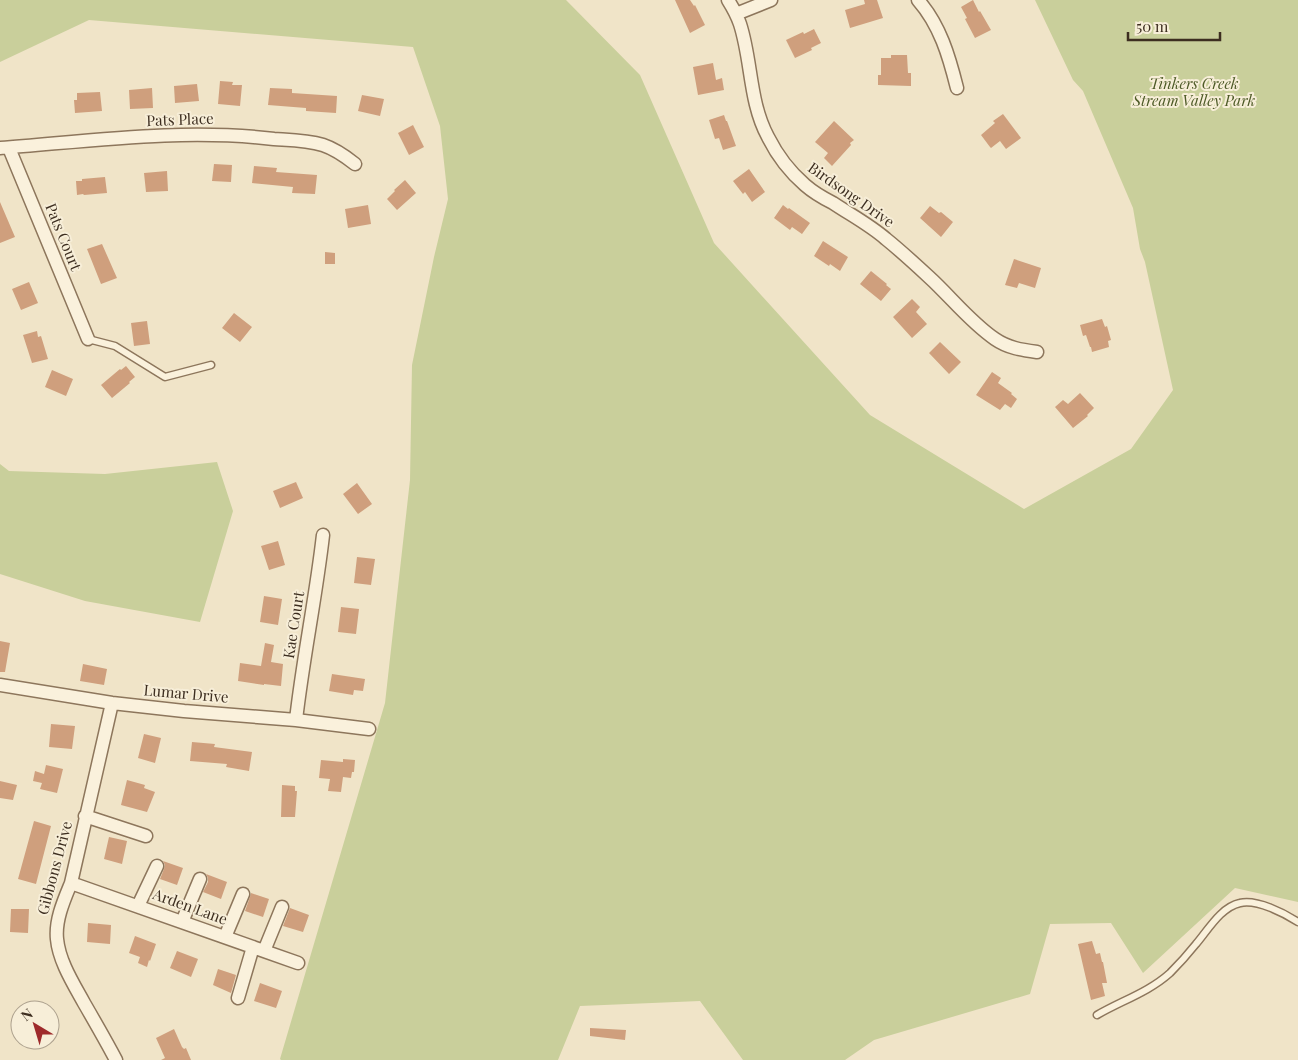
<svg xmlns="http://www.w3.org/2000/svg" width="1298" height="1060" font-family="'Playfair Display',serif">
<style>
.green{fill:#c9cf9b}
.building{fill:#cf9f7d}
.lines{fill:none;stroke-linecap:round;stroke-linejoin:round}
.lane-casing{stroke:#8d765c;stroke-width:9}
.street-casing{stroke:#8d765c;stroke-width:15}
.lane{stroke:#faf1dc;stroke-width:6}
.street{stroke:#faf1dc;stroke-width:12}
.labels{text-anchor:middle;stroke-width:4;stroke-linejoin:round;paint-order:stroke}
.park-label{font-size:15px;font-style:italic;fill:#4d5a26;stroke:#f7eed8}
.street-label{font-size:15px;fill:#3d2e20;stroke:#f7eed8}
</style>
<rect width="100%" height="100%" fill="#f0e4c8"/>
<path class="green" d="M 0,0 L 566,0 L 640,75 L 714,243 L 870,415 L 1024,509 L 1131,449 L 1173,390 L 1145,262 L 1140,249 L 1133,208 L 1083,91 L 1073,80 L 1035,0 L 1298,0 L 1298,902 L 1235,888 L 1143,973 L 1111,923 L 1050,924 L 1030,994 L 874,1040 L 845,1060 L 743,1060 L 700,1001 L 580,1006 L 558,1060 L 281,1060 L 280,1059 L 385,703 L 410,480 L 412,365 L 434,257 L 448,199 L 440,126 L 413,47 L 89,20 L 0,62 Z
M 217,462 L 233,511 L 200,622 L 85,601 L 0,574 L 0,464 L 9,471 L 105,474 Z"/>
<path class="building" d="M 675,0 L 690,0 L 694,6 L 695,5 L 705,25 L 690,33 Z
M 864,0 L 877,0 L 883,18 L 850,28 L 845,10 L 865,4 Z
M 973,0 L 979,12 L 980,11 L 991,30 L 975,38 L 965,19 L 967,18 L 961,7 Z
M 814,29 L 821,43 L 811,48 L 812,50 L 795,58 L 786,40 L 803,32 L 804,34 Z
M 891,55 L 907,55 L 908,73 L 911,73 L 911,86 L 878,85 L 878,75 L 881,75 L 881,58 L 891,58 Z
M 713,63 L 716,80 L 722,78 L 724,90 L 698,95 L 693,67 Z
M 220,81 L 233,82 L 232,85 L 242,85 L 240,106 L 218,104 Z
M 197,84 L 199,101 L 175,103 L 174,86 Z
M 152,88 L 153,108 L 130,109 L 129,90 Z
M 270,88 L 292,89 L 292,93 L 337,96 L 336,113 L 306,111 L 306,108 L 268,105 Z
M 100,92 L 102,111 L 75,113 L 74,100 L 77,100 L 77,93 Z
M 362,95 L 384,99 L 380,116 L 358,111 Z
M 1003,114 L 1021,138 L 1006,149 L 1000,141 L 991,148 L 990,147 L 981,135 L 995,123 L 993,121 Z
M 724,115 L 726,121 L 727,121 L 736,146 L 723,150 L 719,138 L 715,139 L 709,120 Z
M 834,121 L 854,140 L 850,143 L 851,145 L 832,166 L 824,158 L 828,153 L 815,142 Z
M 413,125 L 424,147 L 409,155 L 398,133 Z
M 214,164 L 232,165 L 231,182 L 212,181 Z
M 254,166 L 277,168 L 276,172 L 317,175 L 315,194 L 292,193 L 293,187 L 252,183 Z
M 749,169 L 765,192 L 752,202 L 745,192 L 743,194 L 733,181 Z
M 167,171 L 168,191 L 146,192 L 144,173 Z
M 105,177 L 107,193 L 84,195 L 83,194 L 77,195 L 76,181 L 82,181 L 82,179 Z
M 405,180 L 416,193 L 397,210 L 387,199 L 395,191 L 394,190 Z
M 0,202 L 15,237 L 0,243 Z
M 368,205 L 371,224 L 348,228 L 345,209 Z
M 783,205 L 788,209 L 789,208 L 810,223 L 802,234 L 792,227 L 790,230 L 774,218 Z
M 930,206 L 939,213 L 941,212 L 953,222 L 941,237 L 920,218 Z
M 823,241 L 848,257 L 840,271 L 830,264 L 829,266 L 814,256 Z
M 102,244 L 117,278 L 101,284 L 87,249 Z
M 325,252 L 335,253 L 335,264 L 325,264 Z
M 1014,259 L 1041,268 L 1035,288 L 1019,283 L 1017,288 L 1005,285 Z
M 871,271 L 887,284 L 886,285 L 891,289 L 881,301 L 860,284 Z
M 29,282 L 38,303 L 21,310 L 12,289 Z
M 912,299 L 920,307 L 916,312 L 927,324 L 912,338 L 893,317 Z
M 234,313 L 252,327 L 240,342 L 222,328 Z
M 1102,319 L 1105,327 L 1107,326 L 1111,340 L 1108,341 L 1109,347 L 1092,352 L 1091,347 L 1090,347 L 1086,335 L 1083,336 L 1080,325 Z
M 147,321 L 150,344 L 134,346 L 131,323 Z
M 37,331 L 38,337 L 41,336 L 48,359 L 32,363 L 23,335 Z
M 940,342 L 961,362 L 949,374 L 929,353 Z
M 126,366 L 135,377 L 129,382 L 130,383 L 112,398 L 101,385 L 120,369 L 121,370 Z
M 52,370 L 73,379 L 66,396 L 45,387 Z
M 992,372 L 1001,378 L 998,383 L 1012,393 L 1011,394 L 1017,399 L 1011,408 L 1005,404 L 1000,410 L 976,395 Z
M 1080,393 L 1094,408 L 1087,415 L 1088,416 L 1073,428 L 1055,407 L 1063,400 L 1068,404 Z
M 296,482 L 303,498 L 280,508 L 273,491 Z
M 357,483 L 372,504 L 358,514 L 343,494 Z
M 278,541 L 285,565 L 269,570 L 261,546 Z
M 357,557 L 375,559 L 371,585 L 354,583 Z
M 264,596 L 282,599 L 278,625 L 260,622 Z
M 341,607 L 359,609 L 356,634 L 338,632 Z
M 0,641 L 10,643 L 5,672 L 0,672 Z
M 265,643 L 274,645 L 271,662 L 283,664 L 281,686 L 264,684 L 264,685 L 238,681 L 240,663 L 261,666 Z
M 83,664 L 107,669 L 104,685 L 80,681 Z
M 332,674 L 365,679 L 363,691 L 354,690 L 353,695 L 329,691 Z
M 51,724 L 75,726 L 72,749 L 49,747 Z
M 144,734 L 161,738 L 155,763 L 138,758 Z
M 192,742 L 215,744 L 214,747 L 252,752 L 249,771 L 226,767 L 227,764 L 190,761 Z
M 343,759 L 355,760 L 354,772 L 352,772 L 351,778 L 343,777 L 341,792 L 328,791 L 330,779 L 319,778 L 321,760 L 343,762 Z
M 46,765 L 63,769 L 57,793 L 40,789 L 42,783 L 33,781 L 35,771 L 44,774 Z
M 127,780 L 145,785 L 144,788 L 155,792 L 147,812 L 121,805 Z
M 0,781 L 17,785 L 13,800 L 0,798 Z
M 282,785 L 295,786 L 295,791 L 297,791 L 295,817 L 281,817 Z
M 34,821 L 51,826 L 36,884 L 18,879 Z
M 109,837 L 127,841 L 122,864 L 104,859 Z
M 163,861 L 183,868 L 177,885 L 160,879 L 164,869 L 165,865 Z
M 206,874 L 227,882 L 221,899 L 203,892 L 208,882 L 208,878 Z
M 251,893 L 269,899 L 263,917 L 245,911 L 250,897 Z
M 290,908 L 309,915 L 303,932 L 283,926 Z
M 11,909 L 29,909 L 28,933 L 10,932 Z
M 88,923 L 111,925 L 110,944 L 87,942 Z
M 135,936 L 156,944 L 150,961 L 149,960 L 147,967 L 138,963 L 140,957 L 129,953 Z
M 1092,941 L 1096,954 L 1100,953 L 1102,962 L 1103,962 L 1107,983 L 1102,983 L 1105,996 L 1091,1000 L 1078,944 Z
M 177,951 L 198,959 L 191,977 L 170,968 Z
M 218,969 L 236,975 L 231,993 L 213,985 Z
M 260,983 L 282,991 L 276,1008 L 254,1001 Z
M 590,1028 L 626,1030 L 625,1040 L 590,1036 Z
M 174,1029 L 182,1047 L 184,1049 L 186,1048 L 191,1060 L 161,1060 L 165,1058 L 156,1038 Z"/>
<g class="lines">
<g class="lane-casing">
<path id="lane" d="M 88,339 L 115,346 L 165,377 L 211,365
M 1097,1015 C 1121,1001 1149,992 1170,973 C 1179,964 1188,954 1196,944 C 1208,930 1221,907 1240,903 C 1257,899 1284,913 1298,922"/>
</g>
<g class="street-casing">
<path id="street" d="M 728,0 C 733,8 737,15 740,24 C 752,61 749,102 768,137 C 777,155 790,172 805,185 C 813,192 823,198 833,203 C 851,215 870,225 886,239 C 901,251 915,264 929,277 C 951,297 970,322 995,339 C 1008,348 1022,350 1037,352
M 918,0 C 940,25 949,56 957,88
M 736,14 L 771,0
M 0,148 C 91,141 183,128 274,139 C 290,140 307,140 323,145 C 335,149 345,156 355,164
M 9,148 L 88,339
M 0,685 L 112,703 L 184,711 L 296,720 L 369,729
M 112,703 L 71,883 C 64,900 55,920 57,939 C 59,961 73,983 84,1003 C 95,1022 106,1041 116,1060
M 296,720 C 303,658 316,597 323,535
M 85,816 L 146,836
M 71,883 L 298,963
M 138,906 L 157,866
M 182,922 L 200,879
M 225,937 L 243,894
M 264,951 L 282,907
M 238,998 L 253,947"/>
</g>
<use href="#lane" class="lane"/>
<use href="#street" class="street"/>
</g>
<g class="labels">
<g class="park-label">
<text x="1194" y="89">Tinkers Creek<tspan x="1194" dy="17">Stream Valley Park</tspan></text>
</g>
<g class="street-label">
<text transform="translate(180 120) rotate(-2)" y="5">Pats Place</text>
<text transform="translate(851 195) rotate(35)" y="5">Birdsong Drive</text>
<text transform="translate(63 237) rotate(68)" y="5">Pats Court</text>
<text transform="translate(294 625) rotate(-81)" y="5">Kae Court</text>
<text transform="translate(186 694) rotate(5)" y="5">Lumar Drive</text>
<text transform="translate(55 868) rotate(-75)" y="5">Gibbons Drive</text>
<text transform="translate(190 907) rotate(20)" y="5">Arden Lane</text>
</g>
</g>
<g transform="translate(35 1025) rotate(322)"><circle r="24" fill="#f7eed8" stroke="#ada18e"/>
<path d="M0-4L9 19L0 12L-9 19Z" fill="#9e2a2b"/>
<text y="-8" font-size="14" font-weight="bold" text-anchor="middle" fill="#3d2e20">N</text>
</g>
<path d="M1128 32v8h92v-8" fill="none" stroke="#3d2e20" stroke-width="2.5"/>
<text x="1136" y="32" font-size="15" fill="#3d2e20" stroke="#f7eed8" stroke-width="4" paint-order="stroke">50 m</text>
</svg>
